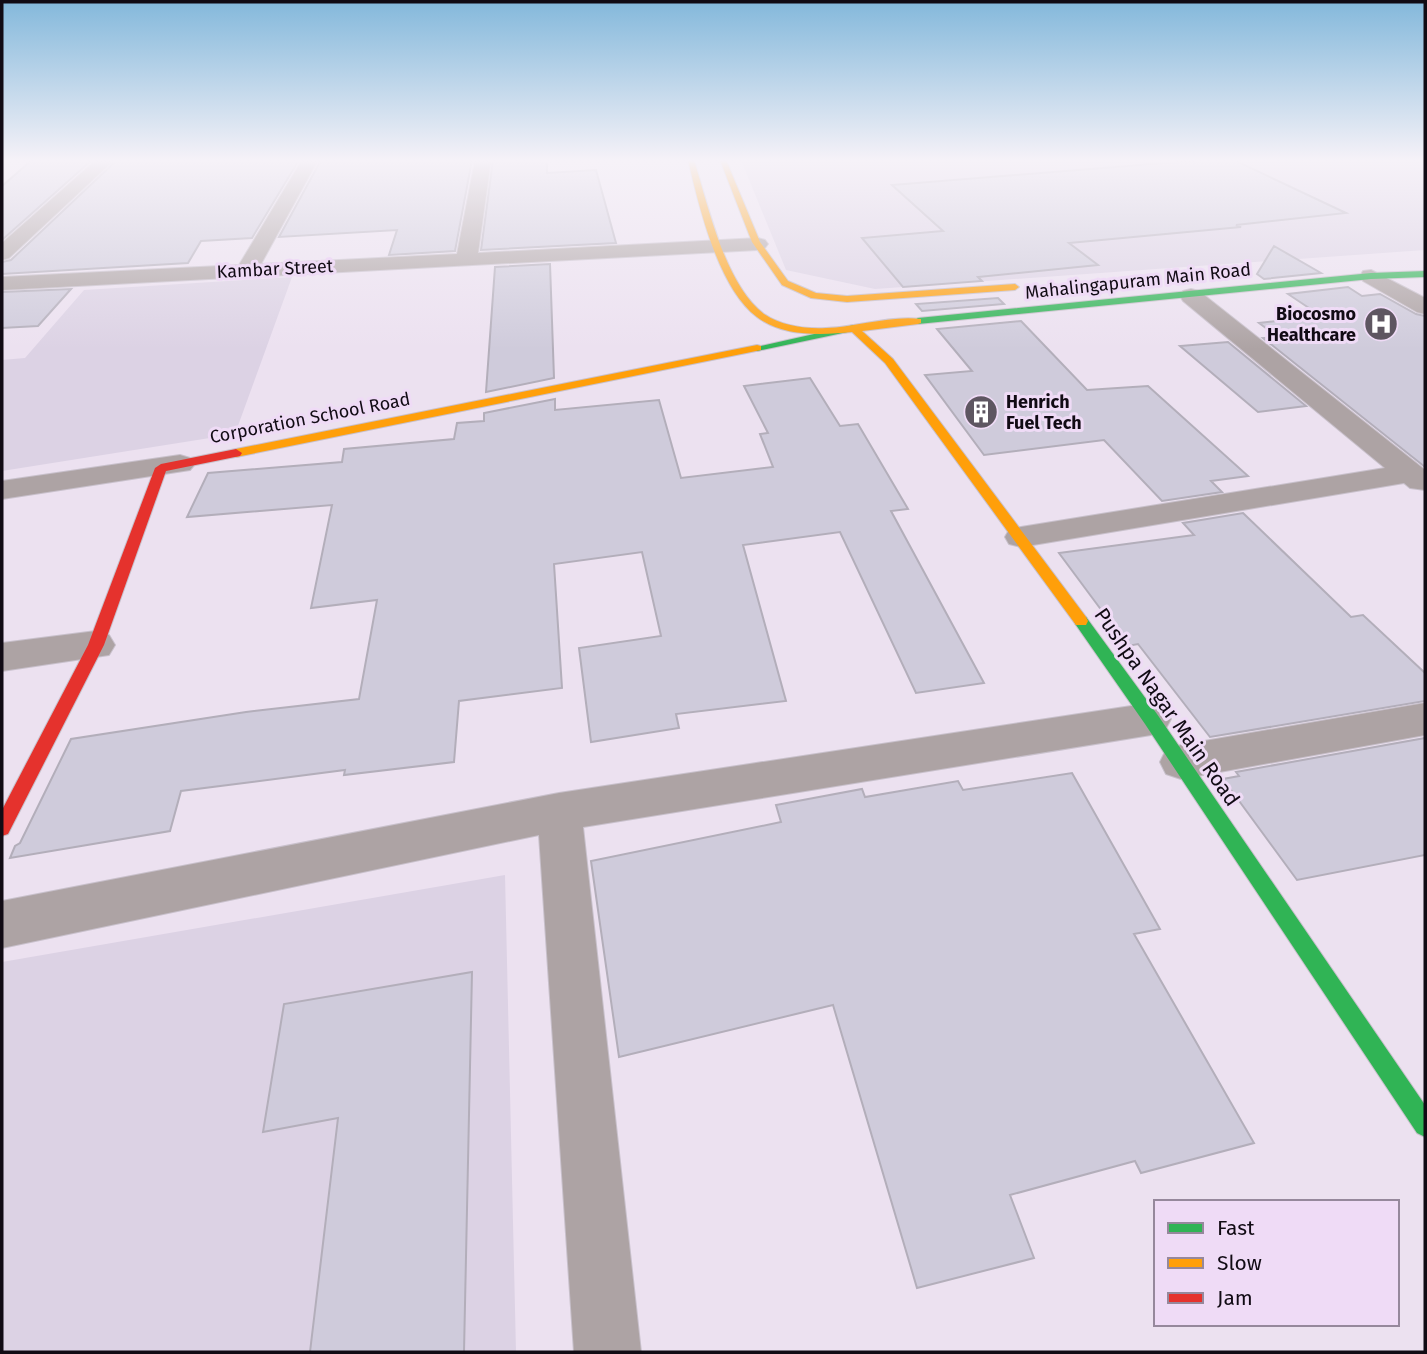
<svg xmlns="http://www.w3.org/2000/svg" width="1427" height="1354" font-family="'Fira Sans',sans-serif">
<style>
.education{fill:#dcd2e4}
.building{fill:#cfcbdb;stroke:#b3aeba;stroke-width:2}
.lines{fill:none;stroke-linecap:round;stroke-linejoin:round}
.street-casing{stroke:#c8c0cb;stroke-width:2}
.fast-casing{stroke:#c8c0cb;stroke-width:2}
.slow-casing{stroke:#c8c0cb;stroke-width:2}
.jam-casing{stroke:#c8c0cb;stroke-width:2}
.street{fill:#ada3a4;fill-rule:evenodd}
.fast{fill:#30b455;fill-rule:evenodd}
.slow{fill:#ff9f0a;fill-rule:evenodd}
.jam{fill:#e5322d;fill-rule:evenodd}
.labels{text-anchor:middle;stroke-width:6;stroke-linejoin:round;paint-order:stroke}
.far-street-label{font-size:18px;fill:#110b14;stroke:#efdbf6}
.far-poi-label{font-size:18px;font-weight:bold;fill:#110b14;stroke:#efdbf6;text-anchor:end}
.street-label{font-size:21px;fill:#110b14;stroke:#efdbf6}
</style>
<rect width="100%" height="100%" fill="#ece1f0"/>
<path class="education" d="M 741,160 L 1425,160 L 1425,250 L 875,289 L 786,270 Z
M 292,277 L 235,434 L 2,471 L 2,360 L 25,358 L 84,290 Z
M 505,875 L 516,1352 L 2,1352 L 2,962 Z"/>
<path class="building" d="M 32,160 L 92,160 L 2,240 L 2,186 Z
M 117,160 L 299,160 L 252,238 L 201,241 L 188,263 L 2,274 L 2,262 L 11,260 Z
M 321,160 L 472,160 L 455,251 L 389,255 L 397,230 L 279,237 Z
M 493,160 L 547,160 L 547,173 L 596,170 L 616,243 L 481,250 Z
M 1202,160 L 1234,160 L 1346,213 L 1236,225 L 1241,227 L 1069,243 L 1098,265 L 978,277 L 982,281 L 903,287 L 862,238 L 943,231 L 892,185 Z
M 1274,246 L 1321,273 L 1264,279 L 1257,274 Z
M 550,264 L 554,378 L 486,392 L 495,267 Z
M 1348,287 L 1362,296 L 1380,294 L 1416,314 L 1425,316 L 1425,467 L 1263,338 L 1278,337 L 1259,323 L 1321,316 L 1288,294 Z
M 71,289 L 38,326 L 2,328 L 2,292 Z
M 998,298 L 1004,304 L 922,311 L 916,304 Z
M 1021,321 L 1087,390 L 1148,386 L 1248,476 L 1211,481 L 1222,492 L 1162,501 L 1104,440 L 984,455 L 925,375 L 972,371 L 937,329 Z
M 1228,342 L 1306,406 L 1258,412 L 1180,346 Z
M 810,378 L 840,426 L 858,424 L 908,509 L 891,511 L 984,683 L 916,693 L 840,532 L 743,545 L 786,701 L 676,714 L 679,728 L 591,742 L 579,648 L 661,636 L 642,552 L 554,564 L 562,688 L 459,701 L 454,762 L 344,775 L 345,770 L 181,791 L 170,831 L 10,858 L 15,846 L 20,843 L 71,739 L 246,712 L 359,699 L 377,600 L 311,608 L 332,505 L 187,517 L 208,473 L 342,462 L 344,449 L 454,439 L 457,423 L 484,421 L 484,413 L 555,399 L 555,410 L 659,400 L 681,478 L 773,467 L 760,434 L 768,433 L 744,386 Z
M 1243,513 L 1351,617 L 1363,615 L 1425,673 L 1425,701 L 1210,737 L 1138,644 L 1128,646 L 1059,553 L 1194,535 L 1183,523 Z
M 1425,738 L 1425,855 L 1297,880 L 1223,779 L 1239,776 L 1236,772 Z
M 1072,773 L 1160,929 L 1134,934 L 1254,1143 L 1141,1173 L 1135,1161 L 1010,1195 L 1034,1258 L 917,1288 L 833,1005 L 619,1057 L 591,861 L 781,822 L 776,805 L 862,789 L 865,797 L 958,781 L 963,790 Z
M 472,972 L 464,1352 L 310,1352 L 338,1118 L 263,1132 L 284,1004 Z"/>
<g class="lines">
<g class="street-casing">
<path id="street" d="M 96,160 L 114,160 L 9,258 L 2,260 L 2,243 Z
M 302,160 L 318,160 L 261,264 L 457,254 L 475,160 L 491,160 L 478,253 L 758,238 L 765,240 L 768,244 L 765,248 L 758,250 L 2,290 L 2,277 L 239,265 Z
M 1371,270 L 1425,298 L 1425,314 L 1417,312 L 1363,281 L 1360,276 L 1363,271 Z
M 1191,289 L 1199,291 L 1425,470 L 1425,490 L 1410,488 L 1404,483 L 1021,547 L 1009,544 L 1005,537 L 1009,530 L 1021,527 L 1385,468 L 1183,301 L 1180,296 L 1183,291 Z
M 180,455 L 190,458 L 195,464 L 190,470 L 2,499 L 2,481 Z
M 96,631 L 109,635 L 115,645 L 109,655 L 2,671 L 2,643 Z
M 1151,703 L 1165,708 L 1171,719 L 1165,730 L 1151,735 L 583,827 L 641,1352 L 574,1352 L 539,835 L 2,948 L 2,901 L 559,793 Z
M 1425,703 L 1425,735 L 1181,779 L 1166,774 L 1160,762 L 1166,750 L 1181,745 Z"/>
</g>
<g class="fast-casing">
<path id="fast" d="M 1425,271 L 1425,277 L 1371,279 L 918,324 L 913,321 L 918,318 L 1371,273 Z
M 854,325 L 859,328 L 857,330 L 757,351 L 752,348 Z
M 1081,616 L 1086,617 L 1157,714 L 1425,1105 L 1425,1137 L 1417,1133 L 1145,724 L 1076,625 L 1074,621 L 1076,617 Z"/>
</g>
<g class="slow-casing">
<path id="slow" d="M 688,160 L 694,160 C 708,205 725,285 764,314 C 782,326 806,329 826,328 C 856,327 892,315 921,319 L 921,323 L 918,324 L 862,331 L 893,359 L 1086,617 L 1088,621 L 1086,625 L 1076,625 L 885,363 L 852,332 C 822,335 783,337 757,317 C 718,288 699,206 688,160 Z
M 720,160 L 726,160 L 760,242 L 788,281 L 816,293 L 847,296 L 1015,284 L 1019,287 L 1015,290 L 847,302 L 811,298 L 782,285 L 752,242 Z
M 757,345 L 761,346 L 761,350 L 236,457 L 230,453 L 236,449 Z"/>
</g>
<g class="jam-casing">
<path id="jam" d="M 236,449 L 242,453 L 240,456 L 166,471 L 104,645 L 8,834 L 2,836 L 2,810 L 88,645 L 155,468 L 161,464 Z"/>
</g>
<use href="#street" class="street"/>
<use href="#fast" class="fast"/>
<use href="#slow" class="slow"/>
<use href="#jam" class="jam"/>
</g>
<linearGradient id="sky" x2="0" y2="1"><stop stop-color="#83b8db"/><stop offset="0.46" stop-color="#f6f2f8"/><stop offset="1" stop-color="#f6f2f8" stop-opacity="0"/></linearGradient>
<rect width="1427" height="349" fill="url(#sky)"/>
<defs>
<g id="hospital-disc" transform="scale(1.75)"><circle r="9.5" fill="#5e5661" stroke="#efdbf6"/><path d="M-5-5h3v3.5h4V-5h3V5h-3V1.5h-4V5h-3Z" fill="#fff"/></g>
<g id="building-disc" transform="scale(1.75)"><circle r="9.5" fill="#5e5661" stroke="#efdbf6"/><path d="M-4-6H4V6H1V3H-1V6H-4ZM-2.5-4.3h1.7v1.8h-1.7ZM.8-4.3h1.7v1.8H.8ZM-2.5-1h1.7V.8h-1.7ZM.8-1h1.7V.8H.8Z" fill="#fff"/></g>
</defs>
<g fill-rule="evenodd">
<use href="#hospital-disc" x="1381" y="324"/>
<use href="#building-disc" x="981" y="412"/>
</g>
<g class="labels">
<g class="far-street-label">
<text transform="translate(275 269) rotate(-3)" y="6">Kambar Street</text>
<text transform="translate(1138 281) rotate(-6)" y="6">Mahalingapuram Main Road</text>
<text transform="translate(310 418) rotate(-11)" y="6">Corporation School Road</text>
</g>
<g class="far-poi-label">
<text x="1356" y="320">Biocosmo<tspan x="1356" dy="21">Healthcare</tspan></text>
<text x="1006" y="408" text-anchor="start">Henrich<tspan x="1006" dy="21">Fuel Tech</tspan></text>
</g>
<g class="street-label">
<text transform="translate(1167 707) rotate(55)" y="7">Pushpa Nagar Main Road</text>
</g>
</g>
<rect width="1427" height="1354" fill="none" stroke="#110b14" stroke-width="7"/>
<rect x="1154" y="1200" width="245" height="126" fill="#efdbf6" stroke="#96889c" stroke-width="2"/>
<rect x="1168" y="1223" width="35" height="10" fill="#30b455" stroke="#96889c" stroke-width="2"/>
<text x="1217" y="1235" font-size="21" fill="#110b14">Fast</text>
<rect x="1168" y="1258" width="35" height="10" fill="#ff9f0a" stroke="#96889c" stroke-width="2"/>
<text x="1217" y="1270" font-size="21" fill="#110b14">Slow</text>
<rect x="1168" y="1293" width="35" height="10" fill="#e5322d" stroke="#96889c" stroke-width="2"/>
<text x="1217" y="1305" font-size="21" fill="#110b14">Jam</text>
</svg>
